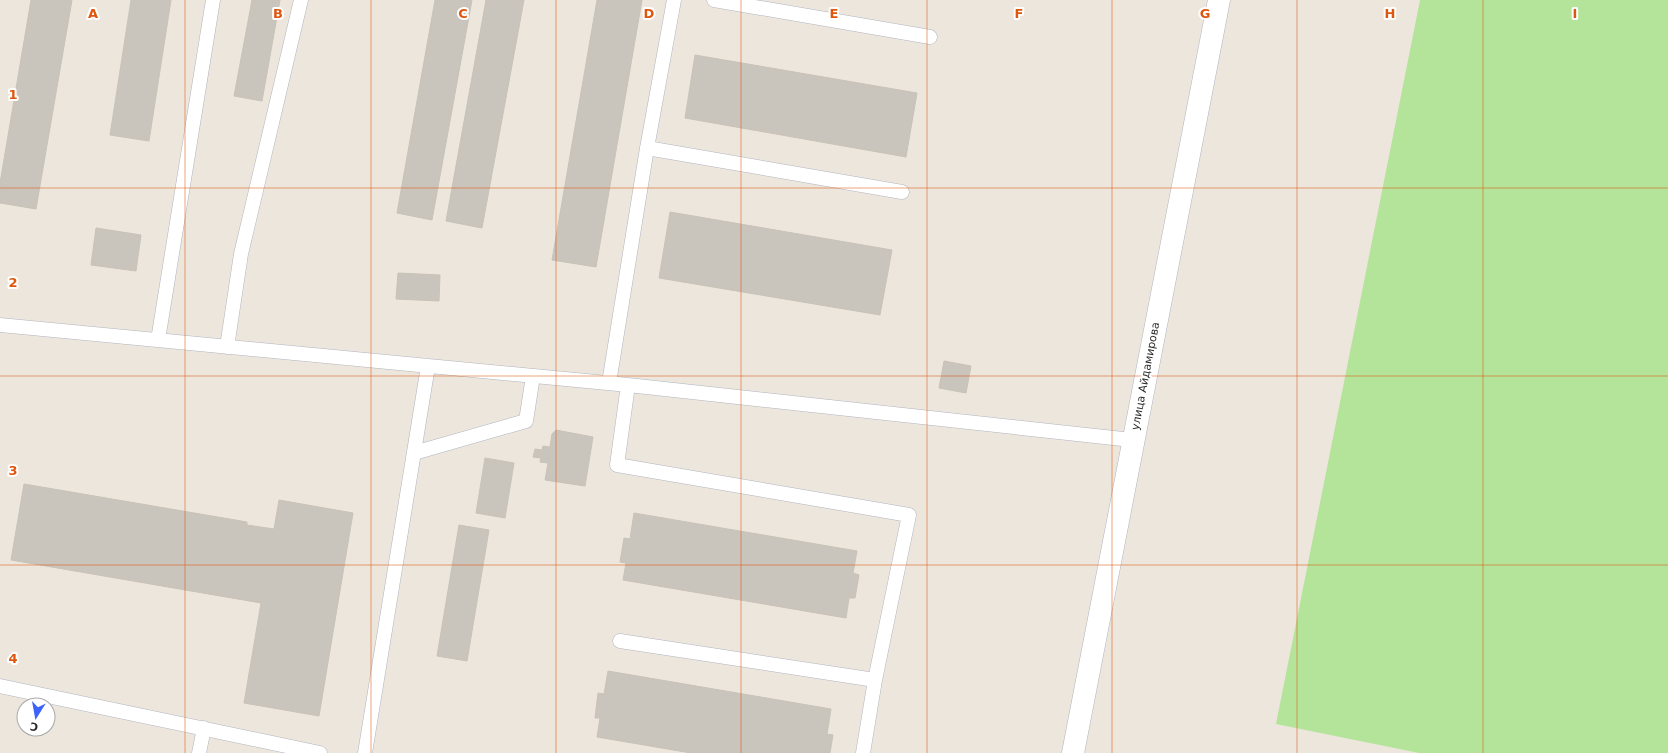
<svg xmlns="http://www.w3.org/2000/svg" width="1668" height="753" font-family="'DejaVu Sans',sans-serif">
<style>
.green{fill:#b4e499}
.building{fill:#c9c4bc;stroke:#c9c2b7}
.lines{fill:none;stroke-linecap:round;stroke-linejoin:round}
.service-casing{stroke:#b1b4bf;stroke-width:15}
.secondary-casing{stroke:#b1b4bf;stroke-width:23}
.service{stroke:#fff;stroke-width:14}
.secondary{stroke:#fff;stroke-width:22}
.grid{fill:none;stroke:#df570e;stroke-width:1;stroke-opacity:0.55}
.labels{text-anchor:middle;stroke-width:4;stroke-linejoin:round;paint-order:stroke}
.street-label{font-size:11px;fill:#2b2b2b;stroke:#fff}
.grid-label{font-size:13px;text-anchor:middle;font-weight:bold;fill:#df570e;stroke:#fff;stroke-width:4;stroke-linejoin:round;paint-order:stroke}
</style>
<rect width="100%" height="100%" fill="#ede6dd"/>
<path class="green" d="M 1420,0 L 1668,0 L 1668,753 L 1419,753 L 1276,724 Z"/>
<path class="building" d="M 31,0 L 72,0 L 36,209 L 0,203 L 0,183 Z
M 131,0 L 171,0 L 149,141 L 110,135 Z
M 252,0 L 280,0 L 262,101 L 234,96 Z
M 435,0 L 472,0 L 432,220 L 397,213 Z
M 486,0 L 524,0 L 482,228 L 446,221 Z
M 597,0 L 642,0 L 596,267 L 552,260 Z
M 695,55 L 917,93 L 906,157 L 685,118 Z
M 670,212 L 892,250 L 880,315 L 659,278 Z
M 96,228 L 141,235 L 136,271 L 91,265 Z
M 398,273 L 440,275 L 439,301 L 396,299 Z
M 944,361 L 971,366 L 966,393 L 939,388 Z
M 556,430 L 593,437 L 585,486 L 545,480 L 548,463 L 540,462 L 541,458 L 533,457 L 535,449 L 542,450 L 543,446 L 550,447 L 552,434 Z
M 485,458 L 514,463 L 505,518 L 476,513 Z
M 24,484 L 247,522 L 247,525 L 274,529 L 279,500 L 353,513 L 319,716 L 244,703 L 261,603 L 11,560 Z
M 634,513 L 857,551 L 853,573 L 859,575 L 855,598 L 849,598 L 846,618 L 623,580 L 626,563 L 620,562 L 624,538 L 630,539 Z
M 459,525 L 489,530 L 467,661 L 437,656 Z
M 608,671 L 831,709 L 827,734 L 833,735 L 830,753 L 691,753 L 597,737 L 600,718 L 595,718 L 598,693 L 604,694 Z"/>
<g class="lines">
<g class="service-casing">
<path id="service" d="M 714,0 L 930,37
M 647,148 L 902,192
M 0,325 L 628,385 L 1132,440
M 158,340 L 213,0
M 227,347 L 241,254 L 301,0
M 609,383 L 647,148 L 674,0
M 628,385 L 617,465 L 909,515 L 875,680 L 863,753
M 414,453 L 526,421 L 533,376
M 620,641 L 875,680
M 0,686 L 320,753
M 199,753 L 204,728
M 365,753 L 428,366"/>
</g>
<g class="secondary-casing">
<path id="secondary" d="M 1073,753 L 1219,0"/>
</g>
<use href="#service" class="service"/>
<use href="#secondary" class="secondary"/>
</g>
<path class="grid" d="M 185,0 L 185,753M 371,0 L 371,753M 556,0 L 556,753M 741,0 L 741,753M 927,0 L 927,753M 1112,0 L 1112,753M 1297,0 L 1297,753M 1483,0 L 1483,753M 0,188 L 1668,188M 0,376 L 1668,376M 0,565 L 1668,565"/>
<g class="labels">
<g class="street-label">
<text transform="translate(1145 376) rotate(-79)" y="4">улица Айдамирова</text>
</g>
</g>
<g class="grid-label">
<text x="93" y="18">A</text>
<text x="278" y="18">B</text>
<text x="463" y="18">C</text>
<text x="649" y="18">D</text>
<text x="834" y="18">E</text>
<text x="1019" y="18">F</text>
<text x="1205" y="18">G</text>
<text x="1390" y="18">H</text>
<text x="1575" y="18">I</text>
<text x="13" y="99">1</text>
<text x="13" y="287">2</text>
<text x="13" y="475">3</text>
<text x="13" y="663">4</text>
</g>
<g transform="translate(36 717) rotate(191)"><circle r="19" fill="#ffffff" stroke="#aaaaaa"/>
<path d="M0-3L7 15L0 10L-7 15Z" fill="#3c63fc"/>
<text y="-6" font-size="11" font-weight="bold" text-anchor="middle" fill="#2b2b2b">С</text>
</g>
</svg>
